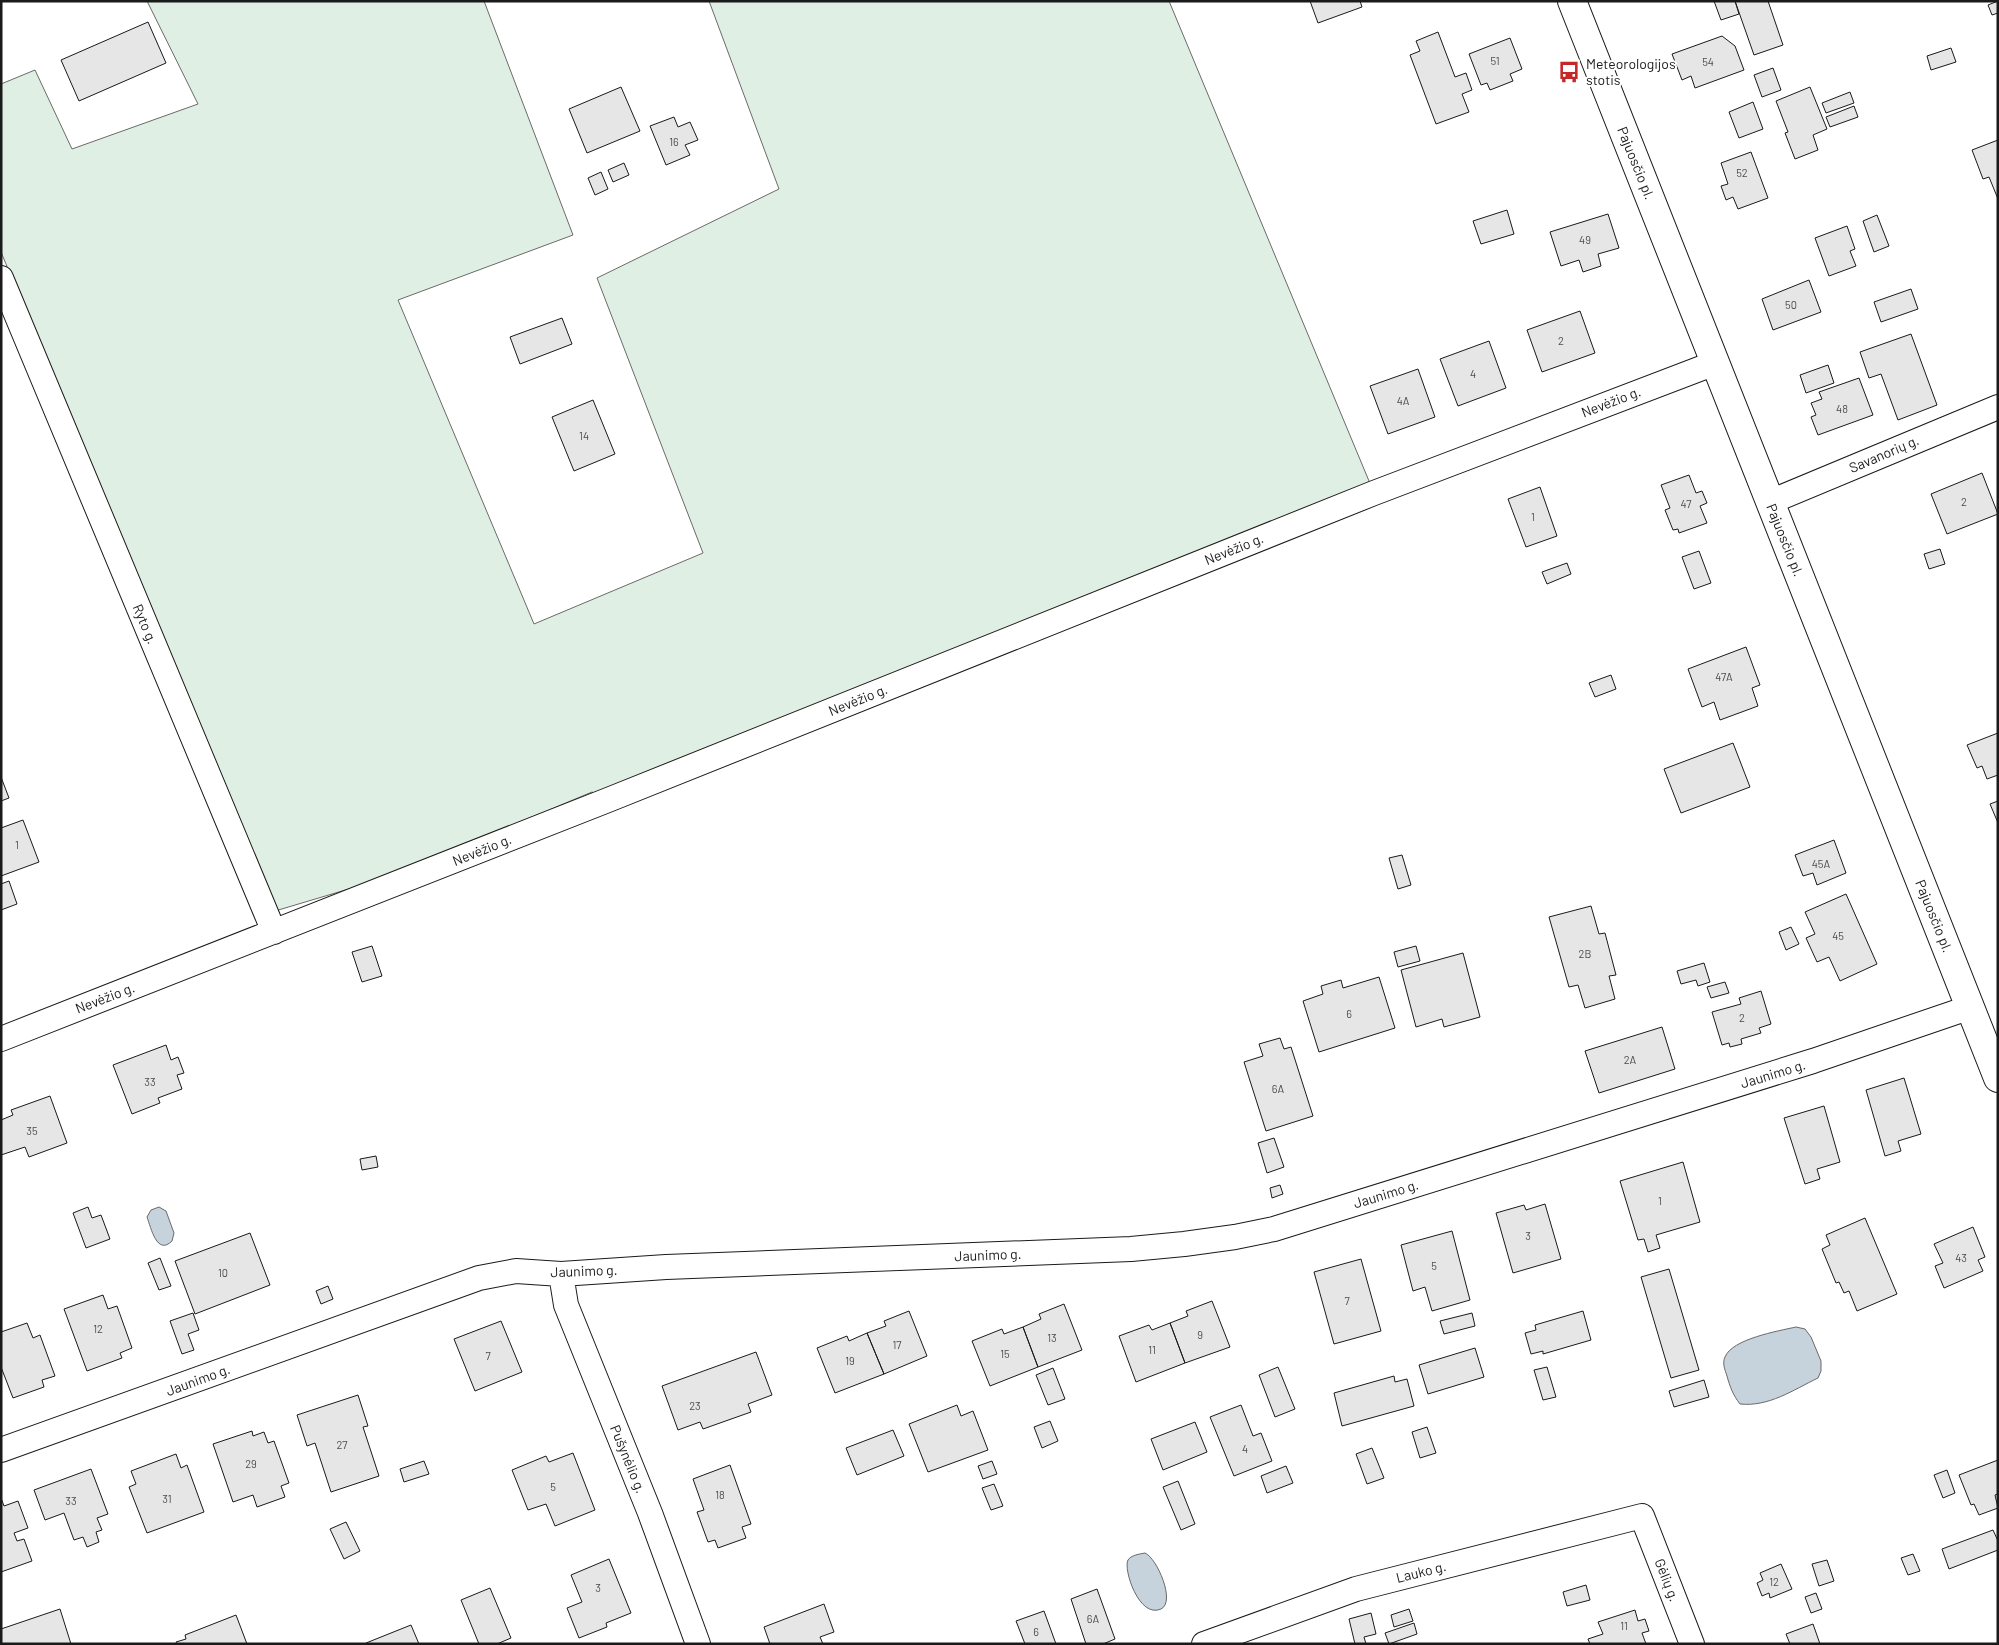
<svg xmlns="http://www.w3.org/2000/svg" width="1999" height="1645" font-family="Barlow,sans-serif">
<style>
.green{fill:#e0efe3;stroke:#6a6a6a}
.water{fill:#c6d2dc;stroke:#6a6a6a}
.building{fill:#e6e6e6;stroke:#1a1a1a}
.lines{fill:none;stroke-linecap:round;stroke-linejoin:round}
.street-casing{stroke:#1a1a1a;stroke-width:26}
.secondary-casing{stroke:#1a1a1a;stroke-width:30}
.street{stroke:#fff;stroke-width:24}
.secondary{stroke:#fff;stroke-width:28}
.labels{text-anchor:middle;stroke-width:4;stroke-linejoin:round;paint-order:stroke}
.number-label{font-size:11px;fill:#4d4d4d}
.poi-label{font-size:14px;fill:#1a1a1a;stroke:#fff;text-anchor:start}
.street-label{font-size:14px;fill:#1a1a1a;stroke:#fff}
</style>
<rect width="100%" height="100%" fill="#fff"/>
<path class="green" d="M 147,1 L 484,1 L 573,235 L 398,300 L 534,624 L 703,553 L 597,278 L 779,189 L 709,1 L 1169,1 L 1374,493 L 608,800 L 592,792 L 389,877 L 275,911 L 1,252 L 1,84 L 35,70 L 72,149 L 198,104 Z"/>
<path class="water" d="M 159,1207 L 166,1211 L 174,1233 L 172,1241 C 157,1256 151,1228 147,1217 L 151,1210 Z
M 1796,1327 L 1805,1329 L 1811,1337 L 1821,1361 L 1821,1371 L 1818,1378 C 1793,1390 1769,1407 1740,1404 C 1733,1395 1730,1387 1727,1376 C 1725,1370 1722,1363 1725,1357 C 1732,1339 1778,1331 1796,1327 Z
M 1145,1553 C 1157,1558 1176,1602 1161,1609 C 1139,1619 1123,1569 1128,1560 C 1131,1555 1140,1554 1145,1553 Z"/>
<path class="building" d="M 1310,1 L 1360,1 L 1362,7 L 1318,23 Z
M 1714,1 L 1735,1 L 1739,14 L 1721,20 Z
M 1735,1 L 1768,1 L 1783,45 L 1754,55 Z
M 1998,1 L 1998,13 L 1992,15 L 1988,5 Z
M 148,22 L 166,63 L 79,101 L 61,60 Z
M 1438,32 L 1455,77 L 1466,73 L 1472,90 L 1462,94 L 1469,112 L 1436,124 L 1410,55 L 1420,51 L 1416,41 Z
M 1722,36 L 1735,46 L 1744,70 L 1695,88 L 1691,76 L 1682,80 L 1672,54 Z
M 1510,38 L 1522,69 L 1510,74 L 1513,81 L 1490,90 L 1487,83 L 1481,85 L 1469,54 Z
M 1951,48 L 1956,62 L 1931,70 L 1927,56 Z
M 1773,68 L 1781,90 L 1762,97 L 1754,75 Z
M 621,87 L 640,131 L 587,153 L 569,109 Z
M 1810,87 L 1827,129 L 1813,135 L 1818,150 L 1795,159 L 1785,133 L 1788,132 L 1776,101 Z
M 1850,92 L 1854,103 L 1826,113 L 1822,103 Z
M 1753,102 L 1763,129 L 1739,138 L 1729,112 Z
M 1854,106 L 1858,117 L 1830,127 L 1826,117 Z
M 674,117 L 678,127 L 690,122 L 698,140 L 685,145 L 690,155 L 666,165 L 650,126 Z
M 1998,140 L 1998,199 L 1989,177 L 1983,179 L 1972,150 Z
M 1751,152 L 1768,198 L 1738,209 L 1733,197 L 1726,200 L 1721,186 L 1728,184 L 1721,163 Z
M 624,163 L 629,175 L 613,182 L 608,170 Z
M 601,172 L 608,189 L 595,195 L 588,178 Z
M 1507,210 L 1514,234 L 1481,244 L 1473,221 Z
M 1608,214 L 1619,248 L 1598,254 L 1601,266 L 1583,272 L 1579,260 L 1561,266 L 1550,232 Z
M 1877,215 L 1889,246 L 1874,252 L 1863,221 Z
M 1847,226 L 1855,249 L 1850,251 L 1856,266 L 1829,276 L 1815,238 Z
M 1809,280 L 1821,312 L 1773,330 L 1762,299 Z
M 1911,289 L 1918,309 L 1881,322 L 1874,302 Z
M 1580,311 L 1595,353 L 1542,372 L 1527,330 Z
M 562,318 L 572,344 L 520,364 L 510,337 Z
M 1911,334 L 1937,405 L 1898,420 L 1881,374 L 1869,378 L 1860,352 Z
M 1489,341 L 1506,388 L 1458,406 L 1440,359 Z
M 1828,365 L 1834,383 L 1806,393 L 1800,375 Z
M 1418,369 L 1435,417 L 1388,434 L 1370,386 Z
M 1859,378 L 1873,415 L 1818,435 L 1811,417 L 1816,415 L 1811,403 L 1822,399 L 1819,392 Z
M 593,400 L 615,454 L 574,471 L 552,417 Z
M 1982,473 L 1998,514 L 1947,534 L 1931,494 Z
M 1689,475 L 1696,493 L 1702,491 L 1707,503 L 1700,506 L 1707,523 L 1679,533 L 1678,529 L 1673,530 L 1665,510 L 1670,508 L 1661,485 Z
M 1540,487 L 1557,536 L 1526,547 L 1508,499 Z
M 1940,549 L 1945,564 L 1929,569 L 1924,554 Z
M 1699,551 L 1711,583 L 1694,589 L 1682,557 Z
M 1567,563 L 1571,574 L 1547,584 L 1542,572 Z
M 1746,647 L 1760,685 L 1752,688 L 1758,706 L 1720,720 L 1714,702 L 1702,707 L 1688,669 Z
M 1611,675 L 1616,689 L 1595,697 L 1589,683 Z
M 1998,733 L 1998,775 L 1987,779 L 1982,766 L 1977,768 L 1967,745 Z
M 1733,743 L 1750,787 L 1681,813 L 1664,769 Z
M 1,777 L 9,798 L 1,801 Z
M 1998,801 L 1998,823 L 1990,804 Z
M 23,820 L 39,862 L 1,876 L 1,828 Z
M 1834,840 L 1846,873 L 1817,885 L 1813,873 L 1803,876 L 1795,855 Z
M 1402,855 L 1411,885 L 1398,889 L 1389,858 Z
M 9,881 L 17,904 L 1,910 L 1,884 Z
M 1846,894 L 1877,964 L 1840,981 L 1829,957 L 1817,962 L 1806,938 L 1815,934 L 1805,912 Z
M 1591,906 L 1599,934 L 1605,933 L 1616,975 L 1609,976 L 1615,999 L 1585,1008 L 1578,985 L 1569,987 L 1549,917 Z
M 1791,927 L 1799,944 L 1786,950 L 1779,932 Z
M 372,946 L 382,976 L 362,982 L 352,952 Z
M 1416,946 L 1420,961 L 1398,967 L 1394,952 Z
M 1463,953 L 1480,1017 L 1444,1027 L 1442,1019 L 1416,1027 L 1401,970 Z
M 1704,963 L 1710,982 L 1698,986 L 1696,980 L 1681,984 L 1677,971 Z
M 1379,977 L 1395,1028 L 1319,1052 L 1303,1001 L 1323,994 L 1321,986 L 1341,980 L 1343,988 Z
M 1725,982 L 1729,993 L 1711,998 L 1707,987 Z
M 1761,991 L 1771,1024 L 1759,1028 L 1761,1033 L 1741,1039 L 1742,1044 L 1730,1047 L 1729,1043 L 1722,1045 L 1712,1012 L 1741,1004 L 1739,998 Z
M 1662,1027 L 1675,1069 L 1599,1093 L 1585,1051 Z
M 1280,1038 L 1284,1049 L 1291,1047 L 1313,1116 L 1266,1131 L 1244,1062 L 1263,1056 L 1259,1044 Z
M 166,1045 L 171,1060 L 178,1057 L 184,1073 L 177,1075 L 182,1089 L 158,1098 L 160,1103 L 132,1114 L 113,1065 Z
M 1904,1078 L 1921,1134 L 1898,1141 L 1901,1151 L 1885,1156 L 1866,1090 Z
M 50,1096 L 67,1143 L 29,1157 L 25,1147 L 1,1155 L 1,1120 L 13,1115 L 11,1110 Z
M 1824,1106 L 1840,1162 L 1817,1169 L 1820,1179 L 1805,1184 L 1784,1118 Z
M 1274,1138 L 1284,1167 L 1267,1173 L 1258,1143 Z
M 376,1156 L 378,1167 L 362,1170 L 360,1159 Z
M 1683,1162 L 1700,1222 L 1656,1235 L 1660,1248 L 1648,1252 L 1644,1239 L 1638,1240 L 1620,1181 Z
M 1280,1185 L 1283,1194 L 1272,1198 L 1270,1188 Z
M 1545,1204 L 1561,1259 L 1513,1273 L 1496,1213 L 1524,1205 L 1526,1210 Z
M 88,1207 L 92,1218 L 101,1215 L 110,1239 L 86,1248 L 73,1213 Z
M 1865,1218 L 1897,1294 L 1857,1311 L 1849,1291 L 1844,1293 L 1839,1282 L 1836,1283 L 1822,1249 L 1830,1245 L 1826,1235 Z
M 1973,1227 L 1985,1257 L 1978,1260 L 1983,1271 L 1944,1288 L 1935,1266 L 1943,1263 L 1934,1244 Z
M 1452,1231 L 1470,1300 L 1432,1311 L 1425,1287 L 1413,1291 L 1401,1245 Z
M 250,1233 L 270,1285 L 195,1314 L 175,1261 Z
M 160,1258 L 171,1286 L 159,1290 L 148,1263 Z
M 1361,1259 L 1381,1331 L 1334,1344 L 1314,1272 Z
M 1669,1269 L 1699,1370 L 1671,1378 L 1641,1277 Z
M 328,1286 L 333,1299 L 321,1304 L 316,1291 Z
M 103,1295 L 108,1309 L 117,1306 L 132,1348 L 120,1353 L 122,1358 L 87,1371 L 64,1309 Z
M 1212,1301 L 1230,1347 L 1185,1363 L 1170,1323 L 1188,1316 L 1186,1311 Z
M 1064,1304 L 1082,1350 L 1038,1367 L 1023,1327 L 1041,1319 L 1039,1314 Z
M 909,1311 L 927,1356 L 884,1374 L 867,1333 L 886,1326 L 884,1321 Z
M 1583,1311 L 1591,1340 L 1543,1354 L 1543,1351 L 1531,1354 L 1525,1333 L 1536,1330 L 1535,1325 Z
M 193,1313 L 199,1330 L 188,1334 L 194,1350 L 182,1354 L 170,1321 Z
M 1472,1313 L 1475,1326 L 1444,1334 L 1440,1321 Z
M 501,1321 L 522,1372 L 475,1391 L 454,1339 Z
M 27,1323 L 33,1338 L 40,1335 L 55,1376 L 42,1380 L 44,1387 L 13,1398 L 1,1367 L 1,1332 Z
M 1170,1323 L 1185,1363 L 1136,1382 L 1119,1336 L 1149,1325 L 1152,1330 Z
M 1023,1327 L 1038,1367 L 990,1386 L 972,1341 L 1002,1329 L 1004,1334 Z
M 867,1333 L 884,1374 L 835,1393 L 817,1348 L 847,1336 L 849,1341 Z
M 1475,1348 L 1484,1377 L 1428,1394 L 1419,1365 Z
M 756,1352 L 772,1395 L 748,1404 L 751,1412 L 703,1429 L 700,1422 L 678,1430 L 662,1386 Z
M 1278,1367 L 1295,1409 L 1275,1417 L 1259,1375 Z
M 1547,1367 L 1556,1397 L 1543,1400 L 1534,1370 Z
M 1053,1368 L 1065,1399 L 1048,1405 L 1036,1375 Z
M 1394,1376 L 1395,1382 L 1407,1379 L 1414,1406 L 1342,1426 L 1334,1393 Z
M 1704,1380 L 1709,1397 L 1674,1407 L 1669,1391 Z
M 358,1395 L 368,1426 L 363,1427 L 379,1476 L 331,1492 L 315,1443 L 307,1446 L 297,1415 Z
M 957,1405 L 961,1416 L 973,1411 L 988,1450 L 928,1472 L 909,1424 Z
M 1241,1405 L 1253,1436 L 1261,1433 L 1272,1461 L 1234,1476 L 1210,1417 Z
M 1050,1421 L 1058,1441 L 1042,1448 L 1034,1427 Z
M 1195,1422 L 1207,1452 L 1163,1470 L 1151,1439 Z
M 1427,1427 L 1436,1453 L 1420,1458 L 1412,1432 Z
M 893,1430 L 904,1456 L 857,1475 L 846,1448 Z
M 252,1431 L 253,1436 L 264,1432 L 268,1443 L 274,1441 L 289,1483 L 281,1486 L 285,1497 L 257,1507 L 253,1495 L 233,1502 L 213,1444 Z
M 1372,1448 L 1384,1478 L 1367,1484 L 1356,1454 Z
M 573,1453 L 595,1510 L 555,1526 L 546,1504 L 528,1510 L 512,1470 L 546,1456 L 549,1462 Z
M 176,1454 L 181,1468 L 187,1465 L 204,1512 L 147,1533 L 129,1487 L 136,1484 L 131,1471 Z
M 1998,1460 L 1998,1494 L 1995,1495 L 1998,1508 L 1979,1515 L 1974,1504 L 1971,1505 L 1959,1475 Z
M 424,1461 L 429,1474 L 404,1482 L 400,1469 Z
M 992,1461 L 997,1474 L 983,1479 L 978,1466 Z
M 730,1465 L 751,1524 L 742,1527 L 746,1538 L 718,1548 L 715,1540 L 708,1542 L 697,1512 L 704,1510 L 693,1479 Z
M 1286,1466 L 1293,1483 L 1267,1493 L 1261,1476 Z
M 91,1469 L 108,1514 L 97,1518 L 102,1530 L 96,1532 L 99,1542 L 87,1547 L 83,1537 L 74,1540 L 64,1513 L 45,1520 L 34,1490 Z
M 1947,1470 L 1955,1493 L 1943,1498 L 1934,1475 Z
M 1178,1481 L 1195,1524 L 1181,1530 L 1163,1487 Z
M 994,1484 L 1003,1506 L 991,1510 L 982,1488 Z
M 1,1498 L 4,1506 L 18,1501 L 28,1528 L 14,1533 L 17,1541 L 24,1539 L 32,1561 L 1,1572 Z
M 346,1522 L 360,1551 L 344,1559 L 330,1529 Z
M 1993,1530 L 1998,1541 L 1998,1550 L 1949,1569 L 1942,1549 Z
M 1913,1554 L 1920,1571 L 1908,1575 L 1901,1558 Z
M 609,1559 L 631,1613 L 606,1623 L 607,1627 L 579,1638 L 567,1608 L 582,1602 L 571,1575 Z
M 1827,1560 L 1834,1581 L 1819,1586 L 1812,1564 Z
M 1781,1564 L 1792,1589 L 1770,1598 L 1769,1593 L 1762,1596 L 1757,1583 L 1763,1580 L 1760,1573 Z
M 1586,1585 L 1590,1600 L 1567,1606 L 1563,1592 Z
M 490,1588 L 511,1638 L 497,1644 L 479,1644 L 461,1600 Z
M 1097,1589 L 1115,1639 L 1103,1644 L 1086,1644 L 1071,1599 Z
M 1816,1593 L 1822,1609 L 1811,1613 L 1805,1597 Z
M 824,1604 L 834,1632 L 820,1637 L 823,1644 L 770,1644 L 764,1627 Z
M 60,1609 L 71,1644 L 1,1644 L 1,1629 Z
M 1409,1609 L 1413,1621 L 1394,1627 L 1391,1615 Z
M 1635,1610 L 1638,1621 L 1645,1619 L 1649,1631 L 1642,1633 L 1646,1644 L 1590,1644 L 1588,1639 L 1603,1634 L 1598,1622 Z
M 1044,1611 L 1056,1644 L 1025,1644 L 1016,1621 Z
M 1371,1613 L 1376,1634 L 1364,1637 L 1366,1644 L 1355,1644 L 1349,1619 Z
M 236,1615 L 247,1644 L 177,1644 L 176,1642 L 186,1639 L 185,1635 Z
M 1414,1623 L 1417,1634 L 1389,1644 L 1385,1633 Z
M 1813,1624 L 1820,1644 L 1790,1644 L 1786,1634 Z
M 411,1625 L 419,1644 L 366,1644 L 366,1643 Z"/>
<g class="lines">
<g class="street-casing">
<path id="street" d="M 1,278 L 274,932
M 1770,502 L 1998,407
M 1,1039 L 608,800 L 1374,493 L 1715,363
M 561,1274 L 566,1305 L 650,1513 L 698,1644
M 1,1450 L 479,1278 L 516,1271 L 561,1274 L 666,1267 L 1131,1249 L 1184,1244 L 1235,1237 L 1274,1229 L 1813,1061 L 1971,1007
M 1204,1644 L 1356,1589 L 1642,1516 L 1692,1644"/>
</g>
<g class="secondary-casing">
<path id="secondary" d="M 1572,1 L 1998,1078"/>
</g>
<use href="#street" class="street"/>
<use href="#secondary" class="secondary"/>
</g>
<defs>
<g id="bus-bare" transform="scale(1.725)"><path d="M-5-6H5V4H4V6H2V4H-2V6H-4V4H-5ZM-3.5-4V0h7V-4ZM-3.5 1.2v1.5H-2V1.2ZM2 1.2v1.5H3.5V1.2Z" fill="#c62828" stroke="#fff" stroke-width="2.5" paint-order="stroke"/></g>
</defs>
<g fill-rule="evenodd">
<use href="#bus-bare" x="1569" y="72"/>
</g>
<g class="labels">
<g class="number-label">
<text x="1495" y="65">51</text>
<text x="1708" y="66">54</text>
<text x="674" y="146">16</text>
<text x="1742" y="177">52</text>
<text x="1585" y="244">49</text>
<text x="1791" y="309">50</text>
<text x="1561" y="345">2</text>
<text x="1473" y="378">4</text>
<text x="1403" y="405">4A</text>
<text x="1842" y="413">48</text>
<text x="584" y="440">14</text>
<text x="1964" y="506">2</text>
<text x="1686" y="508">47</text>
<text x="1533" y="521">1</text>
<text x="1724" y="681">47A</text>
<text x="17" y="849">1</text>
<text x="1821" y="868">45A</text>
<text x="1838" y="940">45</text>
<text x="1585" y="958">2B</text>
<text x="1349" y="1018">6</text>
<text x="1742" y="1022">2</text>
<text x="1630" y="1064">2A</text>
<text x="150" y="1086">33</text>
<text x="1278" y="1093">6A</text>
<text x="32" y="1135">35</text>
<text x="1660" y="1205">1</text>
<text x="1528" y="1240">3</text>
<text x="1961" y="1262">43</text>
<text x="1434" y="1270">5</text>
<text x="223" y="1277">10</text>
<text x="1347" y="1305">7</text>
<text x="98" y="1333">12</text>
<text x="1200" y="1339">9</text>
<text x="1052" y="1342">13</text>
<text x="897" y="1349">17</text>
<text x="1152" y="1354">11</text>
<text x="1005" y="1358">15</text>
<text x="488" y="1360">7</text>
<text x="850" y="1365">19</text>
<text x="695" y="1410">23</text>
<text x="342" y="1449">27</text>
<text x="1245" y="1453">4</text>
<text x="251" y="1468">29</text>
<text x="553" y="1491">5</text>
<text x="720" y="1499">18</text>
<text x="167" y="1503">31</text>
<text x="71" y="1505">33</text>
<text x="1774" y="1586">12</text>
<text x="598" y="1592">3</text>
<text x="1093" y="1623">6A</text>
<text x="1624" y="1630">11</text>
<text x="1036" y="1636">6</text>
</g>
<g class="poi-label">
<text x="1586" y="69">Meteorologijos<tspan x="1586" dy="16">stotis</tspan></text>
</g>
<g class="street-label">
<text transform="translate(1636 163) rotate(68)" y="5">Pajuosčio pl.</text>
<text transform="translate(1611 402) rotate(-21)" y="5">Nevėžio g.</text>
<text transform="translate(1884 454) rotate(-23)" y="5">Savanorių g.</text>
<text transform="translate(1785 540) rotate(68)" y="5">Pajuosčio pl.</text>
<text transform="translate(1234 549) rotate(-22)" y="5">Nevėžio g.</text>
<text transform="translate(145 624) rotate(67)" y="5">Ryto g.</text>
<text transform="translate(858 700) rotate(-22)" y="5">Nevėžio g.</text>
<text transform="translate(482 850) rotate(-22)" y="5">Nevėžio g.</text>
<text transform="translate(1934 916) rotate(68)" y="5">Pajuosčio pl.</text>
<text transform="translate(105 998) rotate(-21)" y="5">Nevėžio g.</text>
<text transform="translate(1773 1074) rotate(-17)" y="5">Jaunimo g.</text>
<text transform="translate(1386 1194) rotate(-17)" y="5">Jaunimo g.</text>
<text transform="translate(988 1255) rotate(-2)" y="5">Jaunimo g.</text>
<text transform="translate(584 1271) rotate(-2)" y="5">Jaunimo g.</text>
<text transform="translate(198 1380) rotate(-20)" y="5">Jaunimo g.</text>
<text transform="translate(628 1459) rotate(68)" y="5">Pušynėlio g.</text>
<text transform="translate(1421 1572) rotate(-14)" y="5">Lauko g.</text>
<text transform="translate(1667 1580) rotate(69)" y="5">Gėlių g.</text>
</g>
</g>
<rect width="1999" height="1645" fill="none" stroke="#1a1a1a" stroke-width="5"/>
</svg>
